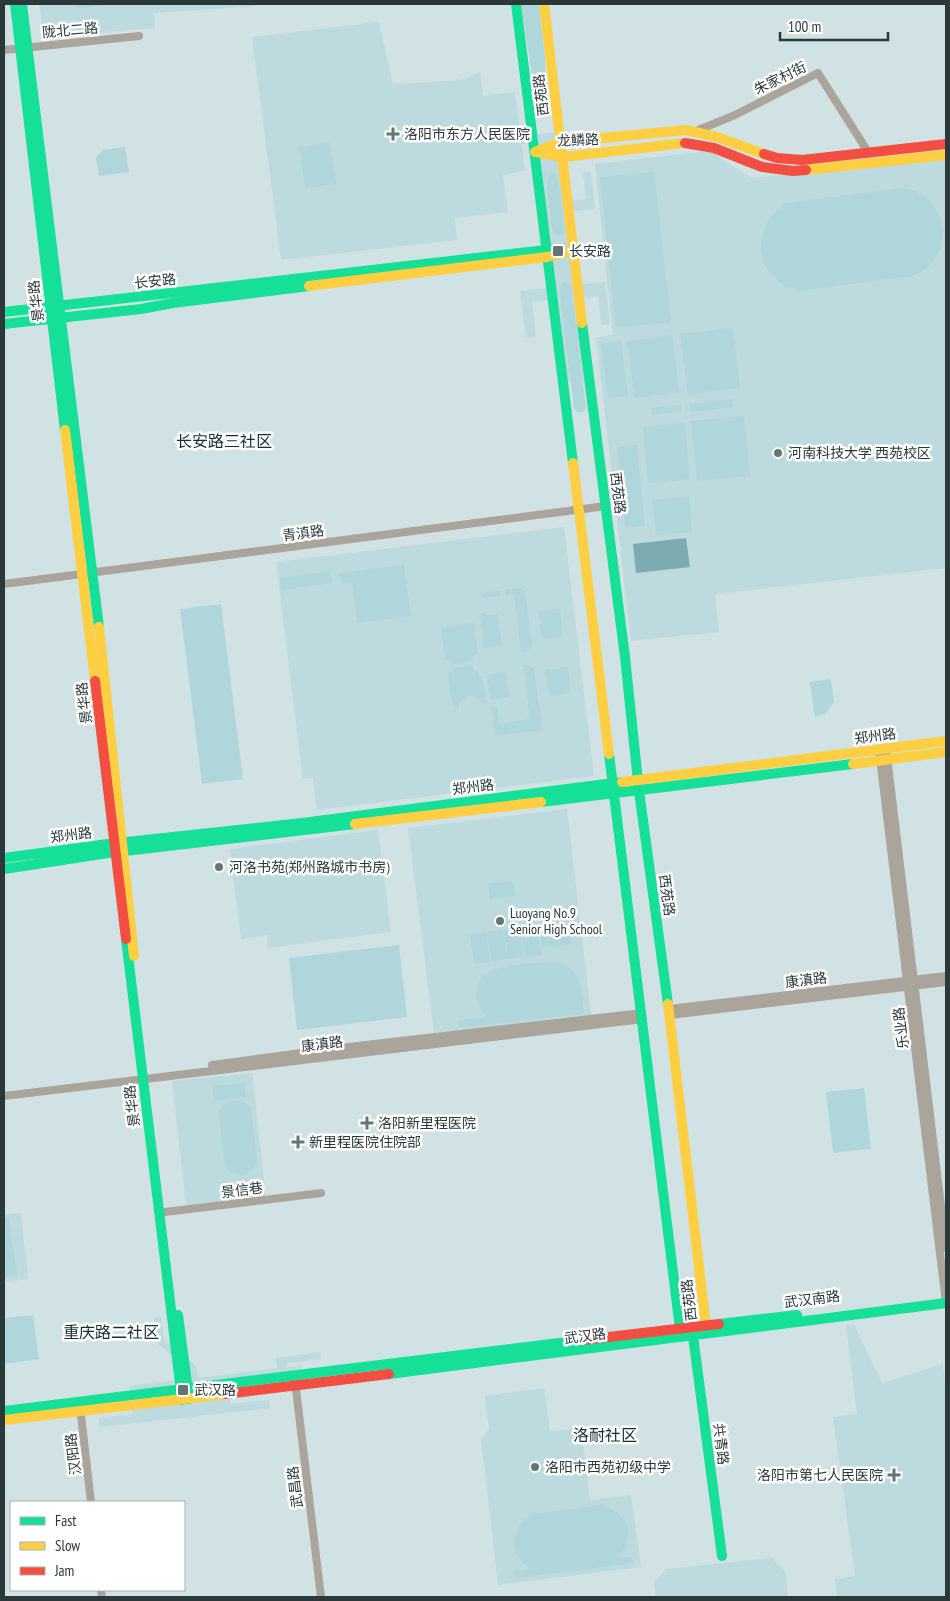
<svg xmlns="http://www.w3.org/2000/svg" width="950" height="1601" font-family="'PT Sans Narrow','Noto Sans SC',sans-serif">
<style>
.built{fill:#bddade}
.green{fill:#afd6db}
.water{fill:#7cacb2}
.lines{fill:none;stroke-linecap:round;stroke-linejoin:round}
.street{stroke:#aaa49a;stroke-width:8}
.fast{stroke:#16e098;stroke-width:10}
.slow{stroke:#ffcf43;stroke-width:10}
.jam{stroke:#f24e42;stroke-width:10}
.poi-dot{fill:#657475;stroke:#fff;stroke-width:2}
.labels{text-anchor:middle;stroke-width:5;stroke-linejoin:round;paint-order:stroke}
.street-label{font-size:14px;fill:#2b3839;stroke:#fff}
.poi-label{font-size:14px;fill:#2b3839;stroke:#fff;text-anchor:start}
.quarter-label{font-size:16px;fill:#152f32;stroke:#fff}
</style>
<rect width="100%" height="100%" fill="#d1e2e4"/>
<path class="built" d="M 39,4 L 256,4 L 256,6 L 154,13 L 155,28 L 44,37 Z
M 379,22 L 393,84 L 461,80 L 480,72 L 483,96 L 515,92 L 521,136 L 557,132 L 566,201 L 586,199 L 583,172 L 591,172 L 595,209 L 567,212 L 576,285 L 605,282 L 610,325 L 601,325 L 598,296 L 577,298 L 587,380 L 560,383 L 550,300 L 532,302 L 536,337 L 526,338 L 520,291 L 548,288 L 531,143 L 522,144 L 525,171 L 503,175 L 508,212 L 455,218 L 457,240 L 281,260 L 252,37 Z
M 709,151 L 752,178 L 946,157 L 946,568 L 715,594 L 719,632 L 631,641 L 596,337 L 613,335 L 595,164 Z
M 564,527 L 594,776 L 317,810 L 313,778 L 303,779 L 276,562 Z
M 567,809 L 591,1015 L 434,1033 L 408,828 Z
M 378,830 L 391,932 L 268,948 L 267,935 L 241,939 L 230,849 Z
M 252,1073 L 266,1196 L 186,1205 L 172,1081 Z
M 21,1213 L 28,1279 L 4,1282 L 4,1215 Z
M 161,1317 L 164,1340 L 196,1366 L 198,1378 L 277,1368 L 276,1358 L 320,1352 L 321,1359 L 286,1363 L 287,1367 L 301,1366 L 303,1380 L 229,1395 L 231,1404 L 269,1400 L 270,1408 L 100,1427 L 99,1418 L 133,1414 L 130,1386 L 188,1379 L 187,1368 L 158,1344 L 155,1318 Z
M 854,1324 L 882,1383 L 943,1364 L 946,1397 L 946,1597 L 837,1597 L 835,1579 L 855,1576 L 833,1417 L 857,1414 L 846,1325 Z
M 544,1388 L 550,1431 L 581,1428 L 590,1500 L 631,1495 L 641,1567 L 498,1585 L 481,1439 L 489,1429 L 485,1396 Z
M 772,1558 L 785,1571 L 788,1597 L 656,1597 L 654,1582 L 666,1569 Z"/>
<path class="green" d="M 70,4 L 115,4 L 80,8 Z
M 521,4 L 539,4 L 545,57 L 545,76 L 548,108 L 543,114 L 538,111 L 537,108 Z
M 330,143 L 336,184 L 305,188 L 299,147 Z
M 125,147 L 129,172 L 99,176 L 96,158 L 103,150 Z
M 654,172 L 671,322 L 616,328 L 600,177 Z
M 552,174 L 558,178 L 565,231 L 564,234 L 558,236 L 552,230 L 547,183 L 548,176 Z
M 901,188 C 909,189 916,191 923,195 C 947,212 950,251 925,269 C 921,272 916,274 911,276 L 798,291 C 793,289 788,287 783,285 C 750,264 756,223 786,203 Z
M 564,282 L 567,282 L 571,286 L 586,407 L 584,411 L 581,413 L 576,411 L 574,408 L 559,287 Z
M 733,328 L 740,388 L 688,394 L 680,334 Z
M 672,335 L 679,392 L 635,398 L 627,341 Z
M 621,341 L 628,396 L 608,398 L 601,344 Z
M 732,399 L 733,407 L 690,412 L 689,404 Z
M 681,405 L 681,411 L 652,415 L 651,408 Z
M 744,416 L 750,476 L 697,481 L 691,421 Z
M 685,423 L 690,479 L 648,483 L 643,427 Z
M 637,445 L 645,526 L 625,528 L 617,447 Z
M 689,496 L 692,532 L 656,535 L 652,500 Z
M 404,565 L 411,616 L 357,623 L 352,583 L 341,584 L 339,573 Z
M 330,571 L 332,583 L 281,590 L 280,578 Z
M 520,588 L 525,592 L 532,645 L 527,651 L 521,652 L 514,594 L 506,595 L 505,590 Z
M 500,591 L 501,596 L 482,598 L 481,593 Z
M 221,604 L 243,779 L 202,784 L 180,609 Z
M 560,609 L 563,637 L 542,639 L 539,611 Z
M 486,612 L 487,615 L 498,614 L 502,646 L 484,648 L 480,613 Z
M 474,623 L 478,654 L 473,656 L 471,661 L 454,664 L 449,660 L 445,660 L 441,627 Z
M 523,665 L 529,665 L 534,669 L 542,730 L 495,736 L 491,707 L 497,707 L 499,724 L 530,719 Z
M 472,666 L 475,671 L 479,672 L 479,676 L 482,676 L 486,704 L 470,695 L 459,703 L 459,709 L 452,705 L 448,673 L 452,672 L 454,668 Z
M 568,667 L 571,693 L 549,696 L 545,670 Z
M 506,672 L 509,697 L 491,700 L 487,675 Z
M 831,679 L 834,702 L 825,714 L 815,717 L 810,682 Z
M 513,881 L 515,896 L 490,899 L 488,884 Z
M 537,926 L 541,955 L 525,957 L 521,928 Z
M 520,928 L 524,957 L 508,959 L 504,930 Z
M 569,928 L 571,944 L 542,947 L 540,931 Z
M 503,930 L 507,959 L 491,961 L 487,932 Z
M 486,932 L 490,962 L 474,964 L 470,935 Z
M 399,945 L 407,1017 L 297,1030 L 289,958 Z
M 553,962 C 583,965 581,991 584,1014 L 458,1028 L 457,1021 L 487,1017 C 480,1010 474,1000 477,989 C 483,961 530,964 553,962 Z
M 244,1083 L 246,1097 L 214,1101 L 212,1086 Z
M 864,1088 L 871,1149 L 833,1153 L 826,1092 Z
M 234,1101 L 243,1102 L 251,1107 L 257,1162 C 251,1177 236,1178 225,1167 L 218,1111 L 224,1104 Z
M 4,1218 L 9,1218 L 17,1275 L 4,1277 Z
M 33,1315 L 39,1359 L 4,1364 L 4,1318 Z
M 600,1505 C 627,1510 639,1538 617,1558 L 632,1556 L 633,1563 L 516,1578 L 515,1571 L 531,1569 C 507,1553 509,1527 534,1514 Z"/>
<path class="water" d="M 686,538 L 690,567 L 636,573 L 633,544 Z"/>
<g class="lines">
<path class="street" d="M 4,50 L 139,36
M 696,131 L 735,115 L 818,73 L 868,152
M 4,584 L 606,506
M 886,748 L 946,1248
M 879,750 L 946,1303
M 669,1009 L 946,976
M 670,1015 L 946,982
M 212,1065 L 323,1050 L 642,1013
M 4,1096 L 643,1019
M 165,1212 L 321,1193
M 295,1381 L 321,1597
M 80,1407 L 91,1502
M 101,1590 L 102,1597"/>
<path class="fast" d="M 15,4 L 65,430
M 22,4 L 99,627
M 516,4 L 573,463
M 4,312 L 555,249
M 582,323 L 625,657 L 639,791 L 668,1004
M 4,324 L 141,309 L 173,303 L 309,286
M 609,754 L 680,1329 L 693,1336 L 706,1327 L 705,1318
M 541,802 L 853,764
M 4,858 L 108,844 L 302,823 L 622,782
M 4,869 L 108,853 L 355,824
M 126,939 L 182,1400
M 178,1315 L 189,1399
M 719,1324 L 797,1315
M 693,1336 L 722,1556
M 389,1374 L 946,1303
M 4,1411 L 583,1340"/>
<path class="slow" d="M 544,4 L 582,323
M 535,152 L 561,142 L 686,130 L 717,137 L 764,154
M 536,152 L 563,157 L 685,143
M 806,170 L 946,155
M 309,286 L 547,257 L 573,251
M 65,430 L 95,681
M 573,463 L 609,754
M 99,627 L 134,956
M 853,764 L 946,752
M 622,782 L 946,741
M 355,824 L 541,802
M 668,1004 L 705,1318
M 4,1420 L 226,1394"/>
<path class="jam" d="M 685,143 L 714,148 L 762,167 L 793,171 L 806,170
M 764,154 L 777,158 L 802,160 L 946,144
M 95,681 L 126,939
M 583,1340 L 719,1324
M 226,1394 L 389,1374"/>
</g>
<g class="poi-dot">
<path d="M390.5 126.5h5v5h5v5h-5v5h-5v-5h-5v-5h5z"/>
<rect x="552" y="245" width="12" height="12" rx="2.5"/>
<circle cx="778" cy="453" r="5"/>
<circle cx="219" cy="867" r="5"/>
<circle cx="500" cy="921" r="5"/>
<path d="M364.5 1115.5h5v5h5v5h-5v5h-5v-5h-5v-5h5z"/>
<path d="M295.5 1134.5h5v5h5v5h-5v5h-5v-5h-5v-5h5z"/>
<rect x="177" y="1384" width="12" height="12" rx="2.5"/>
<circle cx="535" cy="1467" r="5"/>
<path d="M891.5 1467.5h5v5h5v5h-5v5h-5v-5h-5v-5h5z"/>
</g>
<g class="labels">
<g class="street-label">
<text transform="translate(70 30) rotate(-5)" y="5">陇北二路</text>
<text transform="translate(780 78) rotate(-26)" y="5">朱家村街</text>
<text transform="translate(541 95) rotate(-97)" y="5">西苑路</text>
<text transform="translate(578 140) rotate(-3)" y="5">龙鳞路</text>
<text transform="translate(155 281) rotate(-6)" y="5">长安路</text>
<text transform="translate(36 301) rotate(-97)" y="5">景华路</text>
<text transform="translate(618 493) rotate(83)" y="5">西苑路</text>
<text transform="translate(303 533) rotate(-8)" y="5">青滇路</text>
<text transform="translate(84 703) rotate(-97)" y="5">景华路</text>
<text transform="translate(875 736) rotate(-8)" y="5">郑州路</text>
<text transform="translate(473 787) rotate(-7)" y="5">郑州路</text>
<text transform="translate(71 835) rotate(-7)" y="5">郑州路</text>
<text transform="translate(667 895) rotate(82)" y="5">西苑路</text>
<text transform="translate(806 980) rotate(-7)" y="5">康滇路</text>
<text transform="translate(901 1028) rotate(-97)" y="5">乐业路</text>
<text transform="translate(322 1044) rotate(-7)" y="5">康滇路</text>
<text transform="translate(132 1106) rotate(-97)" y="5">景华路</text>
<text transform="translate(242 1190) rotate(-7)" y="5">景信巷</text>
<text transform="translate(812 1299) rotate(-7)" y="5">武汉南路</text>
<text transform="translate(689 1300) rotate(-97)" y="5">西苑路</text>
<text transform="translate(585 1336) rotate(-7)" y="5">武汉路</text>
<text transform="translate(721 1444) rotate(83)" y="5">共青路</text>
<text transform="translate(73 1454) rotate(-97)" y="5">汉阳路</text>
<text transform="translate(295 1487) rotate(-97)" y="5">武昌路</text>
</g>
<g class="poi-label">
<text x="404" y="139">洛阳市东方人民医院</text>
<text x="569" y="256">长安路</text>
<text x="788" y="458">河南科技大学 西苑校区</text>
<text x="229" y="872">河洛书苑(郑州路城市书房)</text>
<text x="510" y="918">Luoyang No.9<tspan x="510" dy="16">Senior High School</tspan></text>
<text x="378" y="1128">洛阳新里程医院</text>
<text x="309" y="1147">新里程医院住院部</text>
<text x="194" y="1395">武汉路</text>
<text x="545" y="1472">洛阳市西苑初级中学</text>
<text x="883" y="1480" text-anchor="end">洛阳市第七人民医院</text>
</g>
<g class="quarter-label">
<text x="224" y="447">长安路三社区</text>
<text x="111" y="1338">重庆路二社区</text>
<text x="605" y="1441">洛耐社区</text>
</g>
</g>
<rect width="950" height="1601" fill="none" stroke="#2b3839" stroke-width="10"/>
<rect x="10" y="1501" width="175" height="90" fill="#ffffff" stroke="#aaafb0"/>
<rect x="20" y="1517" width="25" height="8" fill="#16e098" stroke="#aaafb0"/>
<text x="55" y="1526" font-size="15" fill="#2b3839">Fast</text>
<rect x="20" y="1542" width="25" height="8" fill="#ffcf43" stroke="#aaafb0"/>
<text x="55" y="1551" font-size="15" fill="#2b3839">Slow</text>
<rect x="20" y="1567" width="25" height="8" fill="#f24e42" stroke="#aaafb0"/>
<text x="55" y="1576" font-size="15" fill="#2b3839">Jam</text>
<path d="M780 32v8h108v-8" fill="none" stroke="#2b3839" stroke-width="2.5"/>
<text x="788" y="32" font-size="15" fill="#2b3839" stroke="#ffffff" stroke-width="4" paint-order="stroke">100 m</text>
</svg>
